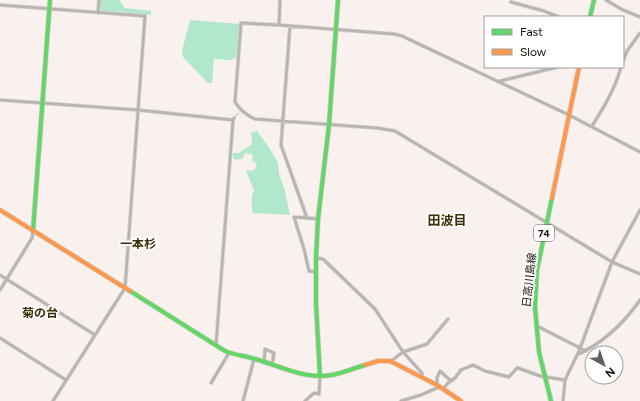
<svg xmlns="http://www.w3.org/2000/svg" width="640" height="401" font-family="Figtree,'Noto Sans JP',sans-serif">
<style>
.green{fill:#b1e7cb}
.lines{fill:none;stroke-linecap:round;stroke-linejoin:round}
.street-tunnel{stroke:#d6cfcc;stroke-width:2.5;stroke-dasharray:2.5 1;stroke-linecap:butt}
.street-casing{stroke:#d3cecb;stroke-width:4}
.fast-casing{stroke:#d3cecb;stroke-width:5.5}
.slow-casing{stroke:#d3cecb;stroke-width:5.5}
.street{stroke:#b7b5b2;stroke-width:2.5}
.fast{stroke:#63d668;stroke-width:4}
.slow{stroke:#ff974d;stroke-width:4}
.labels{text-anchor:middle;stroke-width:4;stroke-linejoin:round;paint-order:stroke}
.shield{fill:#fff;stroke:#5c5654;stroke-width:1}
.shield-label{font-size:10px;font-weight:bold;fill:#160e0b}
.street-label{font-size:11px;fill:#160e0b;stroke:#fff}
.neighbourhood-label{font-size:12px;font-weight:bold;fill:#412d05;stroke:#fff}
.quarter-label{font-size:13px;font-weight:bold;fill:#412d05;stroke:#fff}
</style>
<rect width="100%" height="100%" fill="#f8f1ee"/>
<path class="green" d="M 100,0 L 119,0 L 125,8 L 151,11 L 151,15 L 101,11 L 99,10 Z
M 190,20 L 240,24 L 236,59 L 233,58 L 232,60 L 214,59 L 212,83 L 208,83 L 183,57 L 182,51 Z
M 257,131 L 270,149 L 278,163 L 279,174 L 285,191 L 290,215 L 253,213 C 251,207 251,196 254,190 L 246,171 L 254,170 L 257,166 L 255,162 L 252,161 L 253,155 L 245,153 L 242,159 L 236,160 L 233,158 L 233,153 L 239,153 L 252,144 L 251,133 Z"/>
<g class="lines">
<path class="street-tunnel" d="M 234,118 L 239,112"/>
<g class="street-casing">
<path id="street" d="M 280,0 L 279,25 L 394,34 L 402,36 L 569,115 L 640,152
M 606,0 L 621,9 L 640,17
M 511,2 L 544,11 L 559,17
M 0,5 L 145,16 L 125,288 L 53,401
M 98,13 L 99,0
M 279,25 L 241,23 L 235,102 C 240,110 248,116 255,119 L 377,128 L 395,131 L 612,262 L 640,274
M 290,26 L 281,145 L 307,218 L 318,219
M 623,61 L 627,51 L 640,33
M 500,81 L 558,67
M 0,100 L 138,110 L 233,120
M 592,126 C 604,107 615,89 621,67
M 307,218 L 294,217 L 304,249 L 309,271 L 315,272
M 316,258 L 323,259 L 375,309 L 403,352 L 422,373 L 422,377
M 0,275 L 95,335
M 0,290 L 32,238 L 33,231
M 537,326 L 586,351
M 0,338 L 66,380
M 216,345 L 233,120 L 234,118
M 577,355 C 603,343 624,323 640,300
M 391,361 L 403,352 L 427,344 L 448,319
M 264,363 L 265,349 L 274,353 L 272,365
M 211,383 L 229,353
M 437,385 L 437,378 L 440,371 L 451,381
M 443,389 L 448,383 L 455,378 L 461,370 L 473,365 L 485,371 L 509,377 L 517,368 L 518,368 L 540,376 L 565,380
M 243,401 L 254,359
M 305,401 L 314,393 L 319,394 L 320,376
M 401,401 L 421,395 L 439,387
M 563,401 L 565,380 L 579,351 L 612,262 L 640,210"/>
</g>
<g class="fast-casing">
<path id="fast" d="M 590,17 L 594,0
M 33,231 L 50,0
M 130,291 L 225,351 C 235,355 245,356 255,359 C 280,366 305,380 332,375 C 343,373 354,368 365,365
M 320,376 L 316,304 L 316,258 L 318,219 L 329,125 L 338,0
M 551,401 L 539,352 L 535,307 L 537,270 L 552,198"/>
</g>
<g class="slow-casing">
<path id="slow" d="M 552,198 L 579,67
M 0,210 L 130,291
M 365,365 L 378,361 L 390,361 L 437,385 L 461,401"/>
</g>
<use href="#street" class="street"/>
<use href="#fast" class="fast"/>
<use href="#slow" class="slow"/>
</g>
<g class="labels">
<rect class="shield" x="534" y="225" width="20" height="16" rx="3"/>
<g class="shield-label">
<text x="544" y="237">74</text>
</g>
<g class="street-label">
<text transform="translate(529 280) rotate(-84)" y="4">日高川島線</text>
</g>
<g class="neighbourhood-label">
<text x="138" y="248">一本杉</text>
<text x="40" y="317">菊の台</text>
</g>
<g class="quarter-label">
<text x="447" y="225">田波目</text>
</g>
</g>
<rect x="484" y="16" width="140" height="52" fill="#ffffff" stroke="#a29f9d"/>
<rect x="492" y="29" width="20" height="6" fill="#63d668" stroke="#a29f9d"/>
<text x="520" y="36" font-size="12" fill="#160e0b">Fast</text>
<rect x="492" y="49" width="20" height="6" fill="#ff974d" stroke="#a29f9d"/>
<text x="520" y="56" font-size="12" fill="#160e0b">Slow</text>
<g transform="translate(604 365) rotate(140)"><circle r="19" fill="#ffffff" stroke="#a29f9d"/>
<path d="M0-3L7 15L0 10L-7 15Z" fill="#655d5a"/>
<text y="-6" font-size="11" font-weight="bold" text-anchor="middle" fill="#160e0b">N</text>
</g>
</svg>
